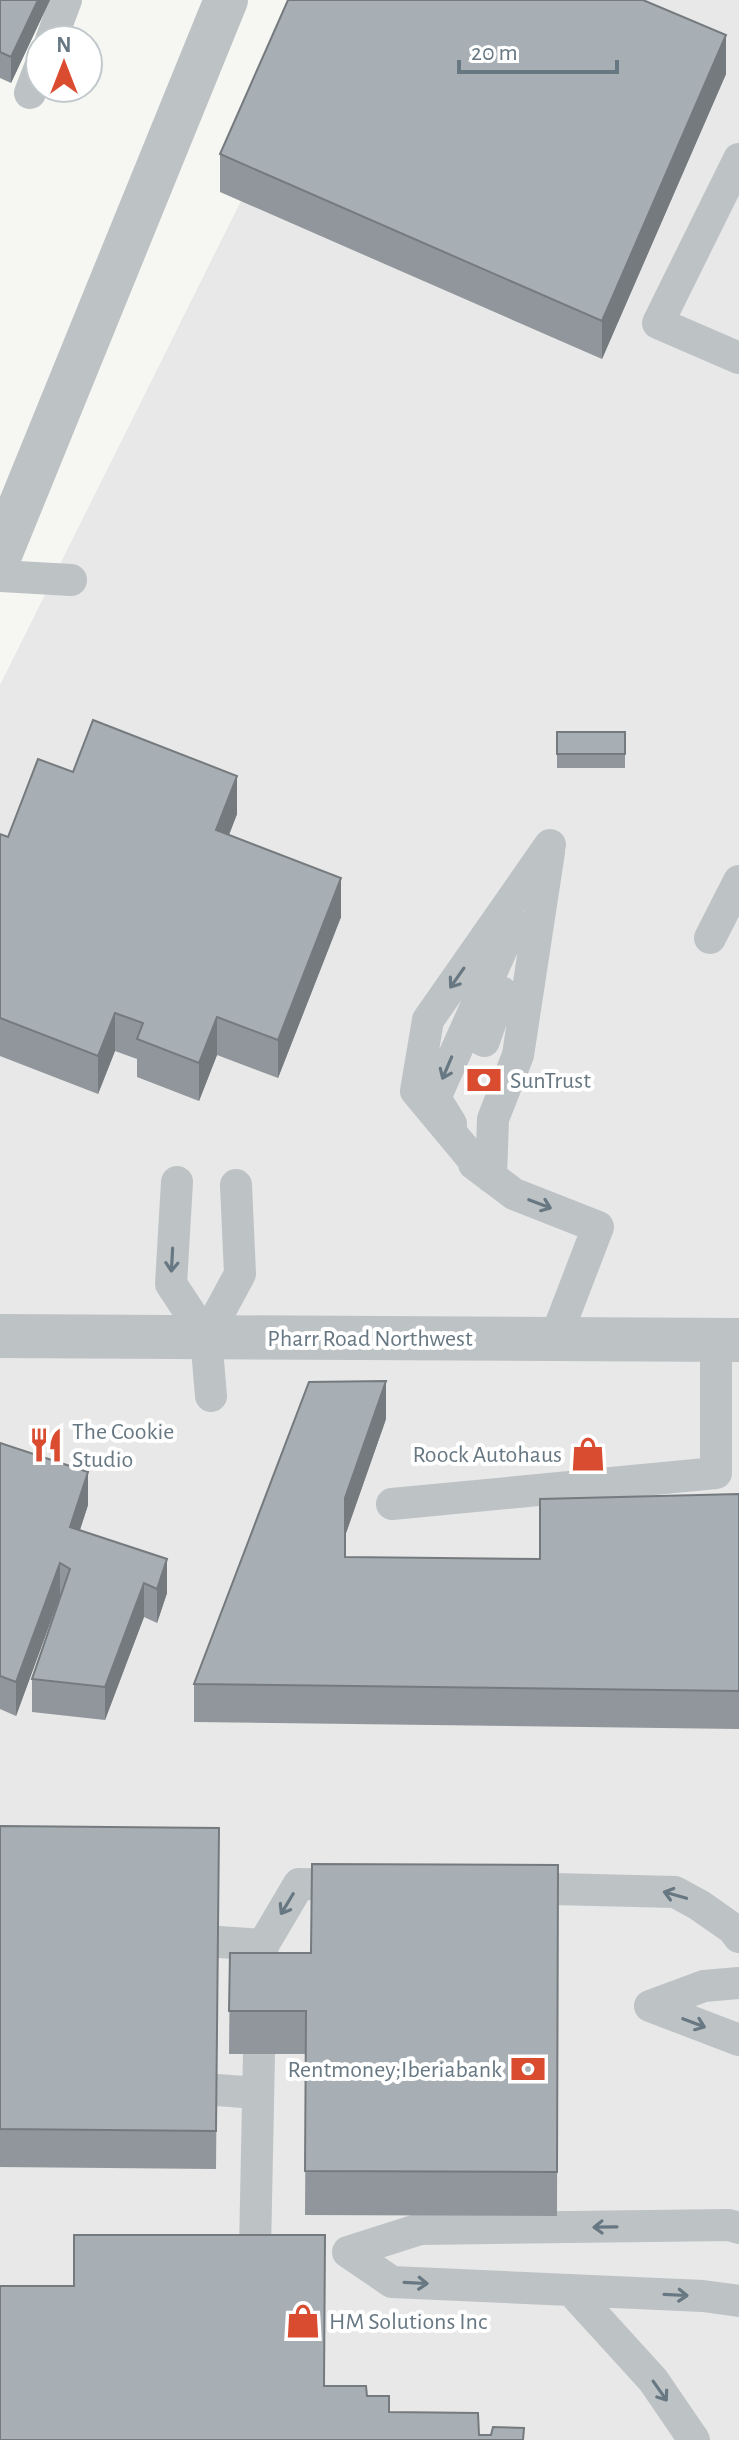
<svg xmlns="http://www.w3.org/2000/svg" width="739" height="2440" font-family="'Alegreya Sans',sans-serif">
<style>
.built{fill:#e7e8e7}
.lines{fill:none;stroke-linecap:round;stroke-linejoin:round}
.lane{stroke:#bdc2c5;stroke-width:32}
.street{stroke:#bdc2c5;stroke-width:44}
.wall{fill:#90969b}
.shaded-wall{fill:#757a7e}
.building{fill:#a7afb4;stroke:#757a7e;stroke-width:2}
.oneway{stroke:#677883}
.labels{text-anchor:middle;stroke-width:8;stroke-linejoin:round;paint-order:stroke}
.poi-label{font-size:24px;fill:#677883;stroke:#fff;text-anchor:start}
.street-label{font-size:24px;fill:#677883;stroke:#fff}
</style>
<rect width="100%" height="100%" fill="#f6f6f3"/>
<path class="built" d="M 341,0 L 739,0 L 739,2440 L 0,2440 L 0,685 Z"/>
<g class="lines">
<path class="lane" d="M 51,40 L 66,0
M 30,93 L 40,67
M 739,159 L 658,323 L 739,358
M 0,576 L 71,580
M 710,938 L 739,881
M 484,1041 L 501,992
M 451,1124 L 435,1098 L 513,924
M 471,1157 L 416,1091 L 428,1020 L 550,845
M 474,1164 L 514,1194 L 598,1227 L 555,1339
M 491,1177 L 493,1119 L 518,1055 L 549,852
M 177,1182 L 171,1284 L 206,1337 L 211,1396
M 206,1337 L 240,1274 L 236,1185
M 392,1504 L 716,1473 L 716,1340
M 513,1888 L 675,1892 L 699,1905 L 732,1928 L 739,1937
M 219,1942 L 263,1945
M 259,1995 L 263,1945 L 299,1884 L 355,1885
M 650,2006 L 739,2040
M 650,2006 L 704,1986 L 739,1983
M 217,2090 L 258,2093
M 255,2250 L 259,2054
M 348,2252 L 392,2282 L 703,2296 L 739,2301
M 348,2252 L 420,2229 L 729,2225 L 739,2228
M 571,2290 L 653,2380 L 694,2440"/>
<path class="street" d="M 0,555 L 226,0
M 0,1336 L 739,1340"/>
</g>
<path class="wall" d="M 0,0 L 50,0 L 11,83 L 0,78 Z
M 726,74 L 602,359 L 220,192 L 220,154 Z
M 557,732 L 625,732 L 625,768 L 557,768 Z
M 73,772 L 237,814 L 229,835 L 341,917 L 278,1078 L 217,1055 L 199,1101 L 137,1077 L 137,1059 L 115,1051 L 98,1094 L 0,1056 L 0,834 L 8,837 Z
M 386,1419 L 345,1536 L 345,1557 L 540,1559 L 739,1494 L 739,1729 L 194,1722 L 194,1684 Z
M 0,1443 L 88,1505 L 80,1530 L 167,1593 L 157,1623 L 144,1617 L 105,1720 L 32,1712 L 32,1679 L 60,1596 L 16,1716 L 0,1709 Z
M 0,1826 L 219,1828 L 216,2169 L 0,2167 Z
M 558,1865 L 557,2216 L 305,2215 L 306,2054 L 229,2054 L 230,1953 L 311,1953 Z"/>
<path class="shaded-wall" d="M 38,0 L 50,0 L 11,83 L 11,57 Z
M 726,35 L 726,74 L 602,359 L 602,321 Z
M 237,776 L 237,814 L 216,868 L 216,830 Z
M 341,878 L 341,917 L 278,1078 L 278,1040 Z
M 115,1013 L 115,1051 L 98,1094 L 98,1056 Z
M 217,1017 L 217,1055 L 199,1101 L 199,1063 Z
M 386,1381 L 386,1419 L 345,1536 L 345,1498 Z
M 88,1472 L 88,1505 L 70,1560 L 70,1527 Z
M 167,1559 L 167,1593 L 157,1623 L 157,1589 Z
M 60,1563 L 60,1596 L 16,1716 L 16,1682 Z
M 144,1583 L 144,1617 L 105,1720 L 105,1687 Z"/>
<path class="building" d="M 0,0 L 38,0 L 11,57 L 0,52 Z
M 288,0 L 643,0 L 726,35 L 602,321 L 220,154 Z
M 93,720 L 237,776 L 216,830 L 341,878 L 278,1040 L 217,1017 L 199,1063 L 137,1039 L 143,1023 L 115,1013 L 98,1056 L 0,1018 L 0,834 L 8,837 L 38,759 L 73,772 Z
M 557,732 L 625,732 L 625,754 L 557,754 Z
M 386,1381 L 345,1498 L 345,1557 L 540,1559 L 540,1499 L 739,1494 L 739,1691 L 194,1684 L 309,1382 Z
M 0,1443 L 88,1472 L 70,1527 L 167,1559 L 157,1589 L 144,1583 L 105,1687 L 32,1679 L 70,1569 L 60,1563 L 16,1682 L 0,1676 Z
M 0,1826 L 219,1828 L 216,2131 L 0,2129 Z
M 312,1864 L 558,1865 L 557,2172 L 305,2171 L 306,2011 L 229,2011 L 230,1953 L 311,1953 Z
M 74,2235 L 325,2235 L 324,2386 L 366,2386 L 367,2396 L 389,2396 L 389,2412 L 478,2413 L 479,2435 L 491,2435 L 493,2427 L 524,2428 L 523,2440 L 0,2440 L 0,2286 L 74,2286 Z"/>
<defs><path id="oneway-shaft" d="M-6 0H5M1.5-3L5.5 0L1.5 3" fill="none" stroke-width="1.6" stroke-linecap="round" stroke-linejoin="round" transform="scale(2)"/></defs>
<g class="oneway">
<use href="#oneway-shaft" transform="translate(457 978) rotate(125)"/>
<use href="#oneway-shaft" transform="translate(447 1068) rotate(113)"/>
<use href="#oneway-shaft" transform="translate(540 1204) rotate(21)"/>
<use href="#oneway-shaft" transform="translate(172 1260) rotate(93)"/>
<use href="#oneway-shaft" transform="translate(675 1895) rotate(-164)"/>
<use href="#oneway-shaft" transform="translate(287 1904) rotate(121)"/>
<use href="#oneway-shaft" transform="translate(694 2023) rotate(21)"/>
<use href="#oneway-shaft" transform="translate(605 2227) rotate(179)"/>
<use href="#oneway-shaft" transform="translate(416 2283) rotate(3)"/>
<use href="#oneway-shaft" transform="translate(676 2295) rotate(3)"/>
<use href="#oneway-shaft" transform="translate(660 2391) rotate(55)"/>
</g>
<defs>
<g id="bank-bare" transform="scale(2.76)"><path d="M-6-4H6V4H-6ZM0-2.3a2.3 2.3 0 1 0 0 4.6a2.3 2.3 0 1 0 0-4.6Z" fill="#da4c30" stroke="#fff" stroke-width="2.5" paint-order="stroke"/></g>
<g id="restaurant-bare" transform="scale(2.76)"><path d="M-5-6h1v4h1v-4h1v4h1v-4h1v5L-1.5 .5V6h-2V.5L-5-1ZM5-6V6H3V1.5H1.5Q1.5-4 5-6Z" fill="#da4c30" stroke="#fff" stroke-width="2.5" paint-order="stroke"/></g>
<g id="shop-bare" transform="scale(2.76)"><path d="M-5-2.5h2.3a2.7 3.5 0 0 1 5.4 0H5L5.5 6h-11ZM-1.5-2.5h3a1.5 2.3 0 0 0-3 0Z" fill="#da4c30" stroke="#fff" stroke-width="2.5" paint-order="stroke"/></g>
</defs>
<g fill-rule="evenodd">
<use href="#bank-bare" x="484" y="1080"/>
<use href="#restaurant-bare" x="46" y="1445"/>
<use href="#shop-bare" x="588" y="1454"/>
<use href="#bank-bare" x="528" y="2069"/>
<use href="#shop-bare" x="303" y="2321"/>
</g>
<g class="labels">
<g class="poi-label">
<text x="510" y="1088">SunTrust</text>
<text x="72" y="1439">The Cookie<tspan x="72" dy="28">Studio</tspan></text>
<text x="562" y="1462" text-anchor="end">Roock Autohaus</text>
<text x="502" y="2077" text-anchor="end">Rentmoney;Iberiabank</text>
<text x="329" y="2329">HM Solutions Inc</text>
</g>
<g class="street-label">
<text x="370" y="1346">Pharr Road Northwest</text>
</g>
</g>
<g transform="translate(64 64)"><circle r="38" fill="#ffffff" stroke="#c2c9cd" stroke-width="2"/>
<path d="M0-6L14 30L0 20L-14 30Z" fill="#da4c30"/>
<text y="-12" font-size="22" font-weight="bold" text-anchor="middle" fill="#677883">N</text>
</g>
<path d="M459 60v12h158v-12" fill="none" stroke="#677883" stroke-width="4"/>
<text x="471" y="60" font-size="24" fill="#677883" stroke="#ffffff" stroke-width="6" paint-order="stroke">20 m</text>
</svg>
